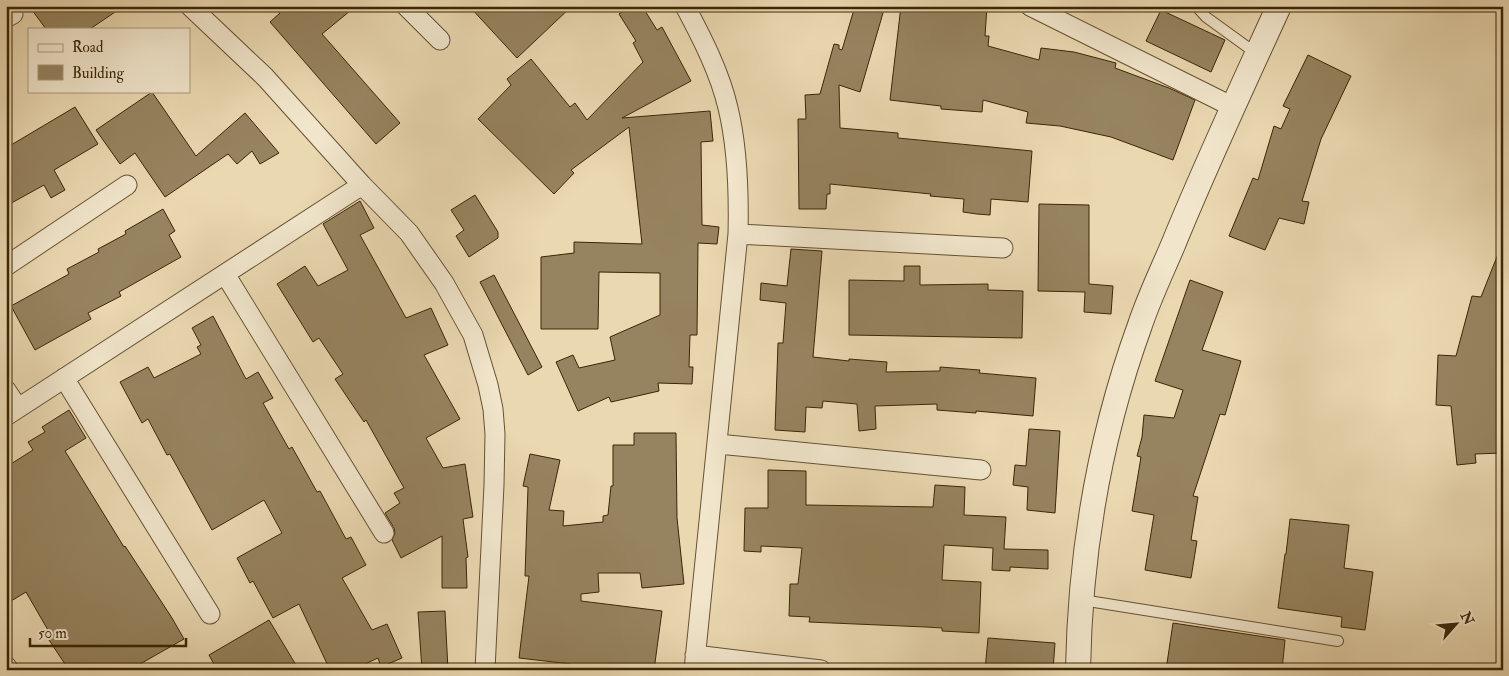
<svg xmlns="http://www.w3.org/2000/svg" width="1509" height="676" font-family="'IM FELL Double Pica',serif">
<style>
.building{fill:#96835f;stroke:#3a2607}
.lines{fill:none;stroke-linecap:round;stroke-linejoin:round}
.service-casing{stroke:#665232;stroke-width:12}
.minor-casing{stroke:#665232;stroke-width:21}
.tertiary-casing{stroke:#665232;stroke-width:26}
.service{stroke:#f1e6cc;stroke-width:10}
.minor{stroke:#f1e6cc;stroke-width:19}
.tertiary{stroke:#f1e6cc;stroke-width:24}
</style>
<rect width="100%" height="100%" fill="#ead8b1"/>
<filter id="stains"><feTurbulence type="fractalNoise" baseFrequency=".004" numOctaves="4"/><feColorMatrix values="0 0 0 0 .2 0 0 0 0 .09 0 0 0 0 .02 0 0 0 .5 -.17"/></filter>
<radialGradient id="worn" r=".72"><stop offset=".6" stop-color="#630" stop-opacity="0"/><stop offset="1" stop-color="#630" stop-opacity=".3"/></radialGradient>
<path class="building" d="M 29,6 L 124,6 L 90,29 L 46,29 Z
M 275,6 L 356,6 L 322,34 L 400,123 L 376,144 L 270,22 L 280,13 Z
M 469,6 L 572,6 L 517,58 Z
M 631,6 L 642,6 L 657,30 L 662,27 L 691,81 L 622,118 L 710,111 L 713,141 L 701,142 L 702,225 L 719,227 L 717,244 L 698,243 L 697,335 L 690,335 L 689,367 L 693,367 L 692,384 L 658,383 L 659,391 L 611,402 L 609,397 L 578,411 L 556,362 L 573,355 L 579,368 L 615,360 L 610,337 L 660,315 L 660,273 L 599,272 L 598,329 L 541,329 L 541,257 L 574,253 L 574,242 L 642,244 L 629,127 L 571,170 L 574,173 L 554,194 L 478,119 L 511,85 L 507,79 L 531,59 L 570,107 L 575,103 L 587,120 L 643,62 L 633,43 L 636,41 L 619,14 Z
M 855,6 L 885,6 L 860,92 L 839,85 L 840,128 L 898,133 L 898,138 L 1032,151 L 1028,202 L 991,199 L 990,215 L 977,214 L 963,212 L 964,199 L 930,196 L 931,194 L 830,184 L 830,194 L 827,194 L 826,209 L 799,209 L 798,119 L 806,119 L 805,95 L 820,94 L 834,44 L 839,45 L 839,49 L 842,50 Z
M 901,6 L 987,6 L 985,36 L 989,36 L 988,46 L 1039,60 L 1041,48 L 1074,52 L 1116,63 L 1115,68 L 1169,88 L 1195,100 L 1173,160 L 1111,137 L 1060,126 L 1026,123 L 1028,112 L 983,100 L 982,112 L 941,109 L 941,106 L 890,100 Z
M 1161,10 L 1225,40 L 1211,72 L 1146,41 Z
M 1308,55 L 1351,76 L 1321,139 L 1302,201 L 1309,202 L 1304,224 L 1279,218 L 1265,250 L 1229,236 L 1253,178 L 1258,180 L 1274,126 L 1281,129 L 1290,109 L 1283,106 Z
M 152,92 L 196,156 L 245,113 L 279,153 L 260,164 L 252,151 L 237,164 L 228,154 L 165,197 L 135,153 L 120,164 L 96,130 Z
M 75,107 L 98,144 L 54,170 L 65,190 L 51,198 L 44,185 L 6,206 L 6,148 Z
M 475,195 L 498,232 L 498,238 L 469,257 L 456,236 L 464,230 L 451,210 Z
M 360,201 L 374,228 L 360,235 L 406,318 L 431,308 L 448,345 L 424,355 L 460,419 L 426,438 L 443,468 L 465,464 L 473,517 L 463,519 L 468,557 L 466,558 L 467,588 L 442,588 L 442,536 L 401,558 L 392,540 L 395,533 L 394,528 L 385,513 L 400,503 L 394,493 L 404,488 L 366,420 L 364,422 L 335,379 L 343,374 L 319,338 L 313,342 L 277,284 L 305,266 L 318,286 L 348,270 L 323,224 Z
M 1039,204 L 1089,205 L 1089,284 L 1113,286 L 1111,314 L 1084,312 L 1085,292 L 1038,291 Z
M 163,209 L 175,231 L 169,235 L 181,257 L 119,292 L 121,296 L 88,313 L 91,319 L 35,350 L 11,306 L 69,274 L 67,269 L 99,252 L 98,249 L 126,234 L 125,231 Z
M 1502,244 L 1503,453 L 1475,454 L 1476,463 L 1457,465 L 1451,406 L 1436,405 L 1438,355 L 1456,356 L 1472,296 L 1481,297 Z
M 791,249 L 822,251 L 813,357 L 849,361 L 849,359 L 887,362 L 886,372 L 940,371 L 940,367 L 980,370 L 979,373 L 1036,378 L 1033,416 L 976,411 L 976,413 L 937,410 L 937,404 L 875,406 L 876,429 L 859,431 L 857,404 L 823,401 L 822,408 L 806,407 L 805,432 L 775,430 L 778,343 L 783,343 L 786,303 L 760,300 L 761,283 L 787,286 Z
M 904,266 L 920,266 L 920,285 L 988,284 L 988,290 L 1023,291 L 1022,338 L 849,335 L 849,280 L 904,281 Z
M 494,275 L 542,367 L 528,375 L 480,282 Z
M 1190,280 L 1223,292 L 1202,350 L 1241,361 L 1225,415 L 1220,414 L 1193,496 L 1198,497 L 1191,540 L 1197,541 L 1191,578 L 1145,570 L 1154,515 L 1132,511 L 1141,457 L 1137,456 L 1142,437 L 1144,415 L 1174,418 L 1183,390 L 1155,381 Z
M 213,316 L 246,379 L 258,372 L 273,398 L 263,403 L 289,449 L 292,447 L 317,492 L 320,491 L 346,539 L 351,537 L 366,565 L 342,578 L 372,630 L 387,624 L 402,658 L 381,667 L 378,658 L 352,670 L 330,670 L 299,604 L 273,618 L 253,581 L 250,583 L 237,558 L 282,533 L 264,500 L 212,530 L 170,454 L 167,455 L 148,419 L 142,423 L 120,382 L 148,367 L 154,378 L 201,354 L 197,347 L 201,345 L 192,328 Z
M 69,410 L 86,438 L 65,451 L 124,547 L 125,546 L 172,618 L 184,639 L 140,664 L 143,670 L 69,670 L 49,640 L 52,637 L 26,592 L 6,604 L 6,467 L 33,450 L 28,442 L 45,432 L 42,427 Z
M 1029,429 L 1060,431 L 1055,513 L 1027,510 L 1028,487 L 1013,485 L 1015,465 L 1026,466 Z
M 634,433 L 676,433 L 677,518 L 684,584 L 642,588 L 640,573 L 598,573 L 599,592 L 581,594 L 581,601 L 662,611 L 654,670 L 572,670 L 571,664 L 519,658 L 529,576 L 525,576 L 528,487 L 523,486 L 530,454 L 560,460 L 549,510 L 564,511 L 563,526 L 603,522 L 603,516 L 608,515 L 611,486 L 613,486 L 613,445 L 634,445 Z
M 768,470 L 806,471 L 806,505 L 933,507 L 935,485 L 965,487 L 964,515 L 1006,517 L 1004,549 L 1048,550 L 1048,569 L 1010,567 L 1010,571 L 992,570 L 993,548 L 944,545 L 942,580 L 981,582 L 979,633 L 942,631 L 942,628 L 926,627 L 809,622 L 810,617 L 789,616 L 790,584 L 798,584 L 802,548 L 761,546 L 761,552 L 744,551 L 745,508 L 768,508 Z
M 1290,519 L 1349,525 L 1344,568 L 1373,572 L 1365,630 L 1341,627 L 1342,617 L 1278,608 L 1285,554 L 1286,554 Z
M 445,611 L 448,670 L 422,670 L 418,612 Z
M 269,620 L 299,670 L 217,670 L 209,655 Z
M 1173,623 L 1285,640 L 1282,670 L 1166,670 Z
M 988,638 L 1055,643 L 1053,670 L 985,670 Z"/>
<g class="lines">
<g class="service-casing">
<path id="service" d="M 1196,6 L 1206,17 L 1257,54
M 1082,600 L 1338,641"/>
</g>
<g class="minor-casing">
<path id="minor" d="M 190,6 L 265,77 L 362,185 L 409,233 L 444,283 L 473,335 L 488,385 L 493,409 L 495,434 L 494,485 L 485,670
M 406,6 L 440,40
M 685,6 C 702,38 720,73 728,108 C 738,149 739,192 738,234 L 694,670
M 1030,6 L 1233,107
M 6,18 L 13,14
M 738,234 L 1003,248
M 6,266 L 127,185
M 225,274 L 384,533
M 64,378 L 210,614
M 6,390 L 18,408
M 6,416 L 362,185
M 718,444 L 981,470
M 695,655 L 821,670
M 6,666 L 9,670"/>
</g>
<g class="tertiary-casing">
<path id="tertiary" d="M 1078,670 C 1080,553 1100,435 1140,325 C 1149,298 1162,271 1173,245 C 1206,164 1243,85 1279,6"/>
</g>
<use href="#service" class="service"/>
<use href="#minor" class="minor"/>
<use href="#tertiary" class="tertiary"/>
</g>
<rect width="1509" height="676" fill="none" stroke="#ead8b1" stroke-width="25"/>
<rect x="8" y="8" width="1494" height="661" fill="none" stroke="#3a2607" stroke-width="2.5"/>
<rect x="12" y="12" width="1484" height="651" fill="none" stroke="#3a2607"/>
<rect x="28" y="28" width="162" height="65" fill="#f1e6cc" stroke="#a8997d"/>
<rect x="38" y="44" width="25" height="8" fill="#f1e6cc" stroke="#a8997d"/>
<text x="72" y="52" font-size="15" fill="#3a2607">Road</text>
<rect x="38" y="65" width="25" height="15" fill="#96835f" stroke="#a8997d"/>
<text x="72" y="78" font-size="15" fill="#3a2607">Building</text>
<g transform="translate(1456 624) rotate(63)" stroke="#f1e6cc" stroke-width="4" paint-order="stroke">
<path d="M0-4L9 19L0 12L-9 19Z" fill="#3a2607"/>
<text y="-8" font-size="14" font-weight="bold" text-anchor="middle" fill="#3a2607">N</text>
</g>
<path d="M30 638v8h156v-8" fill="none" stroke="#3a2607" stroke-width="2.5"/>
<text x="38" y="638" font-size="15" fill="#3a2607" stroke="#f1e6cc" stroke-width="4" paint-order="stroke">50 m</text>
<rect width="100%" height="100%" filter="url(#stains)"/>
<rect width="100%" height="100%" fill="url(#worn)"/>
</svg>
